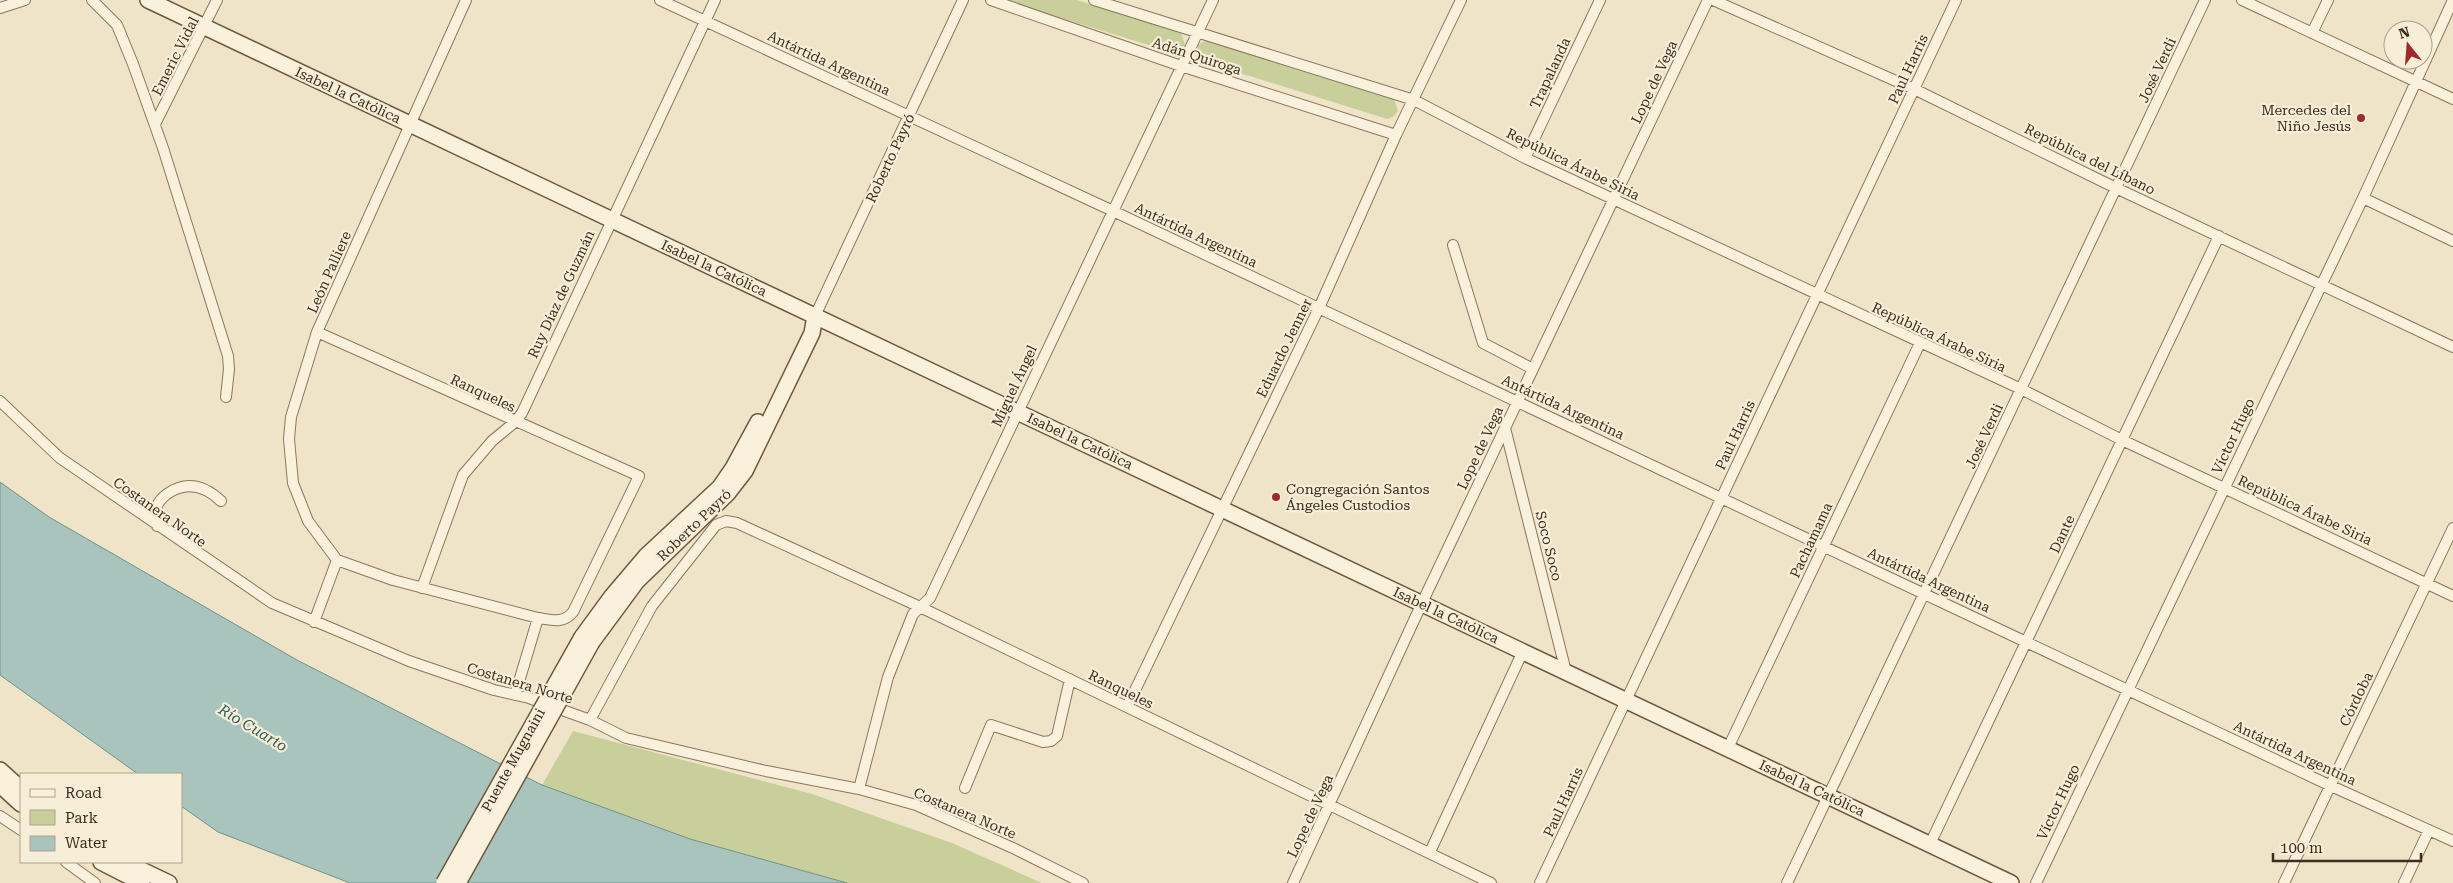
<svg xmlns="http://www.w3.org/2000/svg" width="2453" height="883" font-family="'Roboto Serif',serif">
<style>
.green{fill:#c9cf9b}
.water{fill:#a9c4bc;stroke:#6f938a}
.lines{fill:none;stroke-linecap:round;stroke-linejoin:round}
.street-casing{stroke:#8d765c;stroke-width:12}
.secondary-casing{stroke:#6f573f;stroke-width:18}
.street{stroke:#faf1dc;stroke-width:10}
.secondary{stroke:#faf1dc;stroke-width:15}
.secondary-bridge-casing{stroke:#6f573f;stroke-width:18;stroke-linecap:butt}
.secondary-bridge{stroke:#faf1dc;stroke-width:15}
.poi-dot{fill:#9e2a2b;stroke:#f7eed8;stroke-width:2}
.labels{text-anchor:middle;stroke-width:4.5;stroke-linejoin:round;paint-order:stroke}
.street-label{font-size:14px;fill:#3d2e20;stroke:#f7eed8}
.poi-label{font-size:14px;fill:#3d2e20;stroke:#f7eed8;text-anchor:end}
.water-label{font-size:15px;font-style:italic;fill:#2f5d5a;stroke:#f7eed8}
</style>
<rect width="100%" height="100%" fill="#f0e4c8"/>
<path class="green" d="M 1003,0 L 1077,0 L 1181,33 L 1185,45 L 1179,51 L 1174,53 Z
M 1208,40 L 1394,99 L 1398,111 L 1393,117 L 1387,119 L 1205,62 L 1197,55 L 1198,44 Z
M 573,731 L 812,794 L 952,843 L 1042,883 L 847,883 L 690,839 L 542,785 Z"/>
<path class="water" d="M 0,482 L 49,517 L 297,660 L 542,785 L 690,839 L 847,883 L 350,883 L 218,832 L 181,806 L 181,774 L 138,774 L 0,675 Z"/>
<g class="lines">
<g class="street-casing">
<path id="street" d="M 92,0 L 117,25 L 133,64 L 163,148 L 228,356 L 229,369 L 226,397
M 660,0 L 1113,211 L 2329,785 L 2453,841
M 991,0 L 1181,66 L 1396,135
M 1094,0 L 1414,100 L 1525,158 L 2021,389 L 2122,440 L 2453,596
M 1713,0 L 1914,89 L 2116,188 L 2453,347
M 2242,0 L 2453,99
M 0,8 L 25,0
M 2312,33 L 2328,0
M 155,124 L 217,0
M 1525,158 L 1600,0
M 2363,198 L 2453,241
M 1453,245 L 1483,343 L 1533,369
M 815,316 L 963,0
M 317,332 L 639,476 L 573,612 C 563,624 552,620 538,618 L 393,580 L 337,560 L 308,521 L 293,483 L 289,439 L 291,417 L 317,332 L 466,0
M 0,401 L 60,458 L 272,603 L 409,661 L 494,690 L 529,698 L 590,720 L 626,738 L 766,771 L 859,789 L 916,805 L 1013,848 L 1083,883
M 1505,428 L 1566,672
M 157,526 C 157,520 155,511 157,506 C 159,501 163,497 167,494 C 187,480 205,486 221,501
M 422,588 L 463,475 L 492,441 L 515,422 L 522,413 L 715,0
M 314,622 L 337,560
M 515,695 L 538,618
M 1127,707 L 1319,308 L 1396,135 L 1461,0
M 590,720 L 652,606 L 716,525 L 726,521 L 737,523 L 920,607 L 1491,883
M 1728,748 L 1920,343
M 965,788 L 991,725 L 1043,742 L 1051,741 L 1057,736 L 1070,679
M 859,789 L 888,677 L 913,614 L 930,598 L 1213,0
M 0,816 L 21,830
M 1930,844 L 2219,236
M 1430,852 L 1523,651
M 66,862 L 95,883
M 1293,883 L 1422,603 L 1708,0
M 1540,883 L 1956,0
M 1787,883 L 2205,0
M 2036,883 L 2363,198 L 2453,0
M 2284,883 L 2453,528
M 2404,883 L 2429,830"/>
</g>
<g class="secondary-casing">
<path id="secondary" d="M 148,0 L 2011,883
M 582,637 L 612,596 L 646,556 L 720,487 L 733,468 L 758,422
M 592,642 L 637,581 L 728,493 L 745,471 L 812,333 L 815,316
M 0,770 L 21,789
M 0,785 L 21,804
M 101,862 L 142,883
M 125,862 L 169,883"/>
</g>
<use href="#street" class="street"/>
<use href="#secondary" class="secondary"/>
<g class="secondary-bridge-casing">
<path id="secondary-bridge" d="M 444,883 L 582,637
M 458,883 L 592,642"/>
</g>
<use href="#secondary-bridge" class="secondary-bridge"/>
</g>
<g class="poi-dot">
<circle cx="2361" cy="118" r="5"/>
<circle cx="1276" cy="497" r="5"/>
</g>
<g class="labels">
<g class="street-label">
<text transform="translate(175 56) rotate(-63)" y="5">Emeric Vidal</text>
<text transform="translate(1197 56) rotate(18)" y="5">Adán Quiroga</text>
<text transform="translate(829 63) rotate(25)" y="5">Antártida Argentina</text>
<text transform="translate(1908 69) rotate(-65)" y="5">Paul Harris</text>
<text transform="translate(2157 70) rotate(-65)" y="5">José Verdi</text>
<text transform="translate(1550 73) rotate(-65)" y="5">Trapalanda</text>
<text transform="translate(1654 82) rotate(-65)" y="5">Lope de Vega</text>
<text transform="translate(348 95) rotate(25)" y="5">Isabel la Católica</text>
<text transform="translate(890 158) rotate(-65)" y="5">Roberto Payró</text>
<text transform="translate(2090 159) rotate(26)" y="5">República del Líbano</text>
<text transform="translate(1573 164) rotate(26)" y="5">República Árabe Siria</text>
<text transform="translate(1196 235) rotate(25)" y="5">Antártida Argentina</text>
<text transform="translate(714 268) rotate(25)" y="5">Isabel la Católica</text>
<text transform="translate(329 272) rotate(-66)" y="5">León Palliere</text>
<text transform="translate(561 294) rotate(-65)" y="5">Ruy Díaz de Guzmán</text>
<text transform="translate(1939 337) rotate(25)" y="5">República Árabe Siria</text>
<text transform="translate(1284 348) rotate(-64)" y="5">Eduardo Jenner</text>
<text transform="translate(1014 386) rotate(-65)" y="5">Miguel Ángel</text>
<text transform="translate(483 393) rotate(25)" y="5">Ranqueles</text>
<text transform="translate(1563 407) rotate(25)" y="5">Antártida Argentina</text>
<text transform="translate(1735 435) rotate(-65)" y="5">Paul Harris</text>
<text transform="translate(1984 436) rotate(-65)" y="5">José Verdi</text>
<text transform="translate(2233 436) rotate(-65)" y="5">Víctor Hugo</text>
<text transform="translate(1080 441) rotate(25)" y="5">Isabel la Católica</text>
<text transform="translate(1480 448) rotate(-65)" y="5">Lope de Vega</text>
<text transform="translate(2305 510) rotate(25)" y="5">República Árabe Siria</text>
<text transform="translate(160 512) rotate(35)" y="5">Costanera Norte</text>
<text transform="translate(694 525) rotate(-44)" y="5">Roberto Payró</text>
<text transform="translate(2062 534) rotate(-65)" y="5">Dante</text>
<text transform="translate(1811 540) rotate(-65)" y="5">Pachamama</text>
<text transform="translate(1549 546) rotate(76)" y="5">Soco Soco</text>
<text transform="translate(1929 580) rotate(25)" y="5">Antártida Argentina</text>
<text transform="translate(1446 615) rotate(25)" y="5">Isabel la Católica</text>
<text transform="translate(520 683) rotate(17)" y="5">Costanera Norte</text>
<text transform="translate(1121 689) rotate(26)" y="5">Ranqueles</text>
<text transform="translate(2356 699) rotate(-64)" y="5">Córdoba</text>
<text transform="translate(2295 753) rotate(25)" y="5">Antártida Argentina</text>
<text transform="translate(513 760) rotate(-61)" y="5">Puente Mugnaini</text>
<text transform="translate(1812 788) rotate(25)" y="5">Isabel la Católica</text>
<text transform="translate(1563 802) rotate(-65)" y="5">Paul Harris</text>
<text transform="translate(2058 802) rotate(-65)" y="5">Víctor Hugo</text>
<text transform="translate(965 813) rotate(23)" y="5">Costanera Norte</text>
<text transform="translate(1310 816) rotate(-65)" y="5">Lope de Vega</text>
</g>
<g class="poi-label">
<text x="2351" y="115">Mercedes del<tspan x="2351" dy="16">Niño Jesús</tspan></text>
<text x="1286" y="494" text-anchor="start">Congregación Santos<tspan x="1286" dy="16">Ángeles Custodios</tspan></text>
</g>
<g class="water-label">
<text transform="translate(253 728) rotate(31)" y="5">Río Cuarto</text>
</g>
</g>
<rect x="20" y="773" width="162" height="90" fill="#f7eed8" stroke="#ada18e"/>
<rect x="30" y="789" width="25" height="8" fill="#faf1dc" stroke="#ada18e"/>
<text x="65" y="798" font-size="15" fill="#3d2e20">Road</text>
<rect x="30" y="810" width="25" height="15" fill="#c9cf9b" stroke="#ada18e"/>
<text x="65" y="823" font-size="15" fill="#3d2e20">Park</text>
<rect x="30" y="836" width="25" height="15" fill="#a9c4bc" stroke="#ada18e"/>
<text x="65" y="848" font-size="15" fill="#3d2e20">Water</text>
<g transform="translate(2408 45) rotate(343)"><circle r="24" fill="#f7eed8" stroke="#ada18e"/>
<path d="M0-4L9 19L0 12L-9 19Z" fill="#9e2a2b"/>
<text y="-8" font-size="14" font-weight="bold" text-anchor="middle" fill="#3d2e20">N</text>
</g>
<path d="M2273 853v8h148v-8" fill="none" stroke="#3d2e20" stroke-width="2.5"/>
<text x="2280" y="853" font-size="15" fill="#3d2e20" stroke="#f7eed8" stroke-width="4" paint-order="stroke">100 m</text>
</svg>
